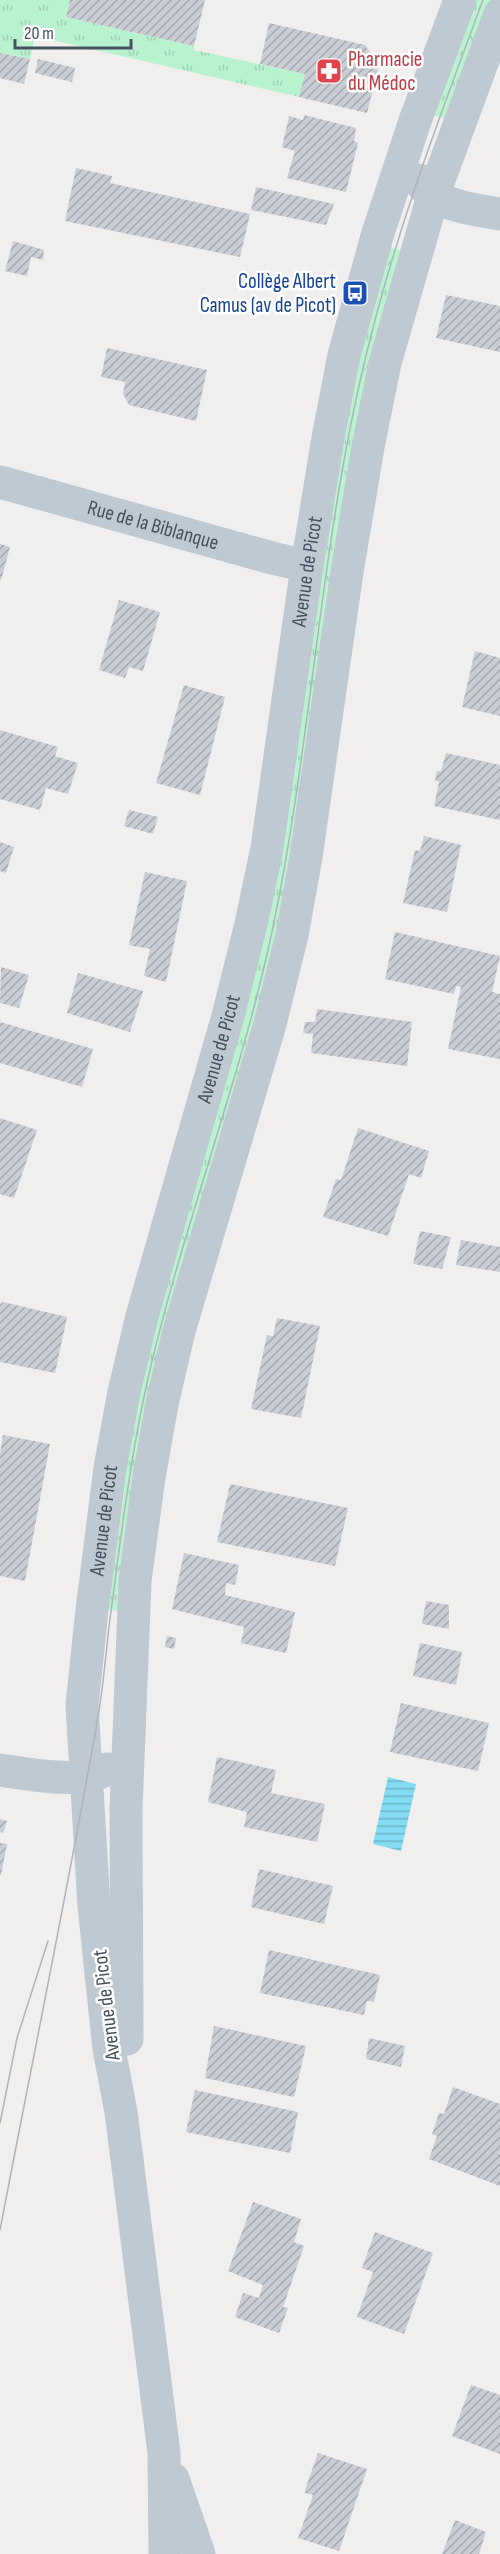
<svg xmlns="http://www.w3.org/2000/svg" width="500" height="2554" font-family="'Sofia Sans Condensed',sans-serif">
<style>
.grass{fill:url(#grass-tufts)}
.water{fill:url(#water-rules)}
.building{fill:url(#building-hatch)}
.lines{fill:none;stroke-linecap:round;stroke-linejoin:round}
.minor{stroke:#bec9d2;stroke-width:33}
.tram{stroke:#b0b4ba;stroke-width:1.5}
.labels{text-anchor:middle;stroke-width:5;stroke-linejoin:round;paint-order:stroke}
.health-label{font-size:21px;fill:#be3a42;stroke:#fff;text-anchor:start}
.transit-label{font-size:21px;fill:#164399;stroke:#fff;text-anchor:end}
.street-label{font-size:21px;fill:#45525e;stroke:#fff}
</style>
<defs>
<pattern id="grass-tufts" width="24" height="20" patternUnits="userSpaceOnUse" patternTransform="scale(1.5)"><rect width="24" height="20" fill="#b9f2cf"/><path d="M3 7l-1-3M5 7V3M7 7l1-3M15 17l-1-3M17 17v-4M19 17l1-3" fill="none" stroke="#a0d1b4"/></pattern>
<pattern id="water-rules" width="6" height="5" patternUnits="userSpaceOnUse" patternTransform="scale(1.5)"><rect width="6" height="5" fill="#83dcf3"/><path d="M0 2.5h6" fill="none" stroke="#6db5c8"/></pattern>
<pattern id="building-hatch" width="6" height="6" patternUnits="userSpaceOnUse" patternTransform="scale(1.5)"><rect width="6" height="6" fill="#cacdd4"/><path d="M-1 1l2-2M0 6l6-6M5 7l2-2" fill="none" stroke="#a6a9af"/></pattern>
</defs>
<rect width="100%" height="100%" fill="#f1eeee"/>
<path class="grass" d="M 0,0 L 70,0 L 66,17 L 194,46 L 194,50 L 305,74 L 299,97 L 35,36 L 30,59 L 0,53 Z
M 473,0 L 493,0 L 448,120 L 431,114 Z
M 386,246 L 404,251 L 294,854 L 120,1611 L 103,1609 L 122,1470 L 339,443 Z"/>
<path class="water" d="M 388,1777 L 416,1784 L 401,1851 L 373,1844 Z"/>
<path class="building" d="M 70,0 L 205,0 L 194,46 L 66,17 Z
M 269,23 L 365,45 L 379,65 L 367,113 L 299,97 L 305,74 L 260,64 Z
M 0,53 L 30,59 L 24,84 L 0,78 Z
M 38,59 L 75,68 L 72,82 L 35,73 Z
M 304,115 L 356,128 L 354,141 L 358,143 L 346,192 L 287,178 L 295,151 L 282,147 L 289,116 L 303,120 Z
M 76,168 L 112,176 L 110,183 L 250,214 L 240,257 L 65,221 Z
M 256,187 L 334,204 L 326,225 L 251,210 Z
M 13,241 L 44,250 L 43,260 L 31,257 L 27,276 L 5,271 Z
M 446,295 L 500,306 L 500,352 L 436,338 Z
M 107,348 L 207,370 L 196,421 L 129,405 L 123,394 L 125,382 L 101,377 Z
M 0,544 L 10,547 L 1,580 L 0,580 Z
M 119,600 L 160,612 L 143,671 L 129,667 L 125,678 L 99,670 Z
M 475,651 L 500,658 L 500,716 L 462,707 Z
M 184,685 L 225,697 L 200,795 L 156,783 Z
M 0,730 L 58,747 L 55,756 L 78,763 L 68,794 L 46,788 L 40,810 L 0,799 Z
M 446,753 L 500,765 L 500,820 L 434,806 L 439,782 L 435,780 L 437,771 L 441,771 Z
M 129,810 L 158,817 L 153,834 L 124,826 Z
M 424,836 L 461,845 L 447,912 L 403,903 L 415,850 L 420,851 Z
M 0,842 L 14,847 L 6,873 L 0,871 Z
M 145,872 L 187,881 L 166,982 L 144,976 L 150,949 L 129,945 Z
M 395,932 L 500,956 L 492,992 L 500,994 L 500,1059 L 448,1049 L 461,987 L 456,986 L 454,994 L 385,979 Z
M 1,967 L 29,975 L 19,1008 L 0,1003 Z
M 78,973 L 143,991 L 130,1032 L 67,1013 Z
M 317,1009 L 412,1022 L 407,1066 L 311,1053 L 313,1034 L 303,1033 L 305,1022 L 315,1022 Z
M 0,1022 L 93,1049 L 82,1087 L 0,1063 Z
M 0,1118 L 37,1130 L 14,1198 L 0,1194 Z
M 358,1128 L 429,1151 L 421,1178 L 409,1174 L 388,1236 L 323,1217 L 336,1179 L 341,1180 Z
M 420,1231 L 451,1237 L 442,1269 L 413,1264 Z
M 461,1240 L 500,1247 L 500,1272 L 456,1265 Z
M 3,1302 L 67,1317 L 55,1373 L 0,1362 L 0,1304 Z
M 277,1318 L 320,1326 L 301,1418 L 251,1409 L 267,1335 L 273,1336 Z
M 3,1435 L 50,1444 L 25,1581 L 0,1576 L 0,1454 Z
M 230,1484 L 348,1508 L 335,1566 L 217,1542 Z
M 184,1553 L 239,1565 L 235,1585 L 226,1583 L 225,1595 L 295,1612 L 286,1653 L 241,1643 L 244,1627 L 172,1609 Z
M 426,1601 L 449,1605 L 449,1629 L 422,1624 Z
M 167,1636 L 176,1638 L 174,1649 L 165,1647 Z
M 420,1643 L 462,1652 L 456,1685 L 413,1676 Z
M 401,1703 L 489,1723 L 478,1771 L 390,1752 Z
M 217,1757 L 276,1770 L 271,1793 L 325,1804 L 317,1842 L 244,1827 L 247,1812 L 208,1802 Z
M 0,1819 L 7,1821 L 3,1833 L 0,1832 Z
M 0,1843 L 7,1844 L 1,1875 L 0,1875 Z
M 259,1869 L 333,1886 L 324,1924 L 251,1907 Z
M 269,1950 L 380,1975 L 374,2002 L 367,2001 L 364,2015 L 260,1993 Z
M 214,2026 L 306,2046 L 294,2097 L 205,2078 Z
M 369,2038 L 405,2046 L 401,2067 L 366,2059 Z
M 453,2087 L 500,2104 L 500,2186 L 429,2159 L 437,2136 L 432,2134 L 439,2113 L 444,2114 Z
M 195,2090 L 298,2112 L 290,2153 L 186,2132 Z
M 253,2202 L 301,2219 L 294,2242 L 304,2246 L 283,2307 L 288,2308 L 279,2333 L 235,2317 L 243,2293 L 259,2298 L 263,2285 L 228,2271 Z
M 375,2232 L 433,2253 L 404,2334 L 357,2317 L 373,2272 L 362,2268 Z
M 471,2385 L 500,2395 L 500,2454 L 452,2436 Z
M 318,2453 L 367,2469 L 339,2551 L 298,2538 L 313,2495 L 305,2493 L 305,2490 Z
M 455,2520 L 486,2532 L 479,2554 L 442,2554 Z"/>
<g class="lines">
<g class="minor">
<path d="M 419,180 C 435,206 472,209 500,214"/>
<path id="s1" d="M 0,482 L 272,558 L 307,566"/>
<path d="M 0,1770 C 28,1774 83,1785 107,1769"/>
<path d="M 127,2039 L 126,1810 L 135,1581 L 149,1477 L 162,1404 L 179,1331 L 270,1024 L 292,935 L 306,857 L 347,572 L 368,447 L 385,363 L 433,196 L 500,14"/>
<path d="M 173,2479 L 199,2554"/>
<path id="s2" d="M 165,2554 L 164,2453 L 121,2112 L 109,2049 L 94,1906 L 82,1705 L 92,1610 L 110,1468 L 124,1392 L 142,1316 L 228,1016 L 251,924 L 267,848 L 307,566 L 328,438 L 344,355 L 378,233 L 415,121 L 460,0"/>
</g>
<path class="tram" d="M 0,2123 L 17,2038 L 48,1941
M 0,2230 C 33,2057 69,1884 99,1711 C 104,1680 106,1650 110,1619 C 120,1544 129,1467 145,1392 C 179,1235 240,1085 273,927 C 312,740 320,546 365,360 C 394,237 439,118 483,0"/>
</g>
<defs>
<g id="pharmacy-square" transform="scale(1.35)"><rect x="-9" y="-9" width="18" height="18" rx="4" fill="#e0444e" stroke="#fff"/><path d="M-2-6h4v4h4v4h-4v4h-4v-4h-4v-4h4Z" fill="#fff"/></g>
<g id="bus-square" transform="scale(1.35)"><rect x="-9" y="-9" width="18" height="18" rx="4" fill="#1a4fb4" stroke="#fff"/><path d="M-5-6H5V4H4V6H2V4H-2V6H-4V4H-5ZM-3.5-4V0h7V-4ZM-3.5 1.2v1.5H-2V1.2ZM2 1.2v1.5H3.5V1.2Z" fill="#fff"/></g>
</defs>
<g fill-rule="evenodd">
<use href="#pharmacy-square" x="329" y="71"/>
<use href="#bus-square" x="355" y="293"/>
</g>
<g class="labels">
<g class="health-label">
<text x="348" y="66">Pharmacie<tspan x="348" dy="24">du Médoc</tspan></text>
</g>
<g class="transit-label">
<text x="336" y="288">Collège Albert<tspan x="336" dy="24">Camus (av de Picot)</tspan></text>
</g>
<g class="street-label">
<text dy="7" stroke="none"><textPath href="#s1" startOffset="159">Rue de la Biblanque</textPath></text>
<text dy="7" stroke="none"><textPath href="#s2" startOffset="2012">Avenue de Picot</textPath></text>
<text dy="7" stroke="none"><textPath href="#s2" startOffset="1526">Avenue de Picot</textPath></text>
<text dy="7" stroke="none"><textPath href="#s2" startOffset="1040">Avenue de Picot</textPath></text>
<text transform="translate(106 2005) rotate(-97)" y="7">Avenue de Picot</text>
</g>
</g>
<path d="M15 39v9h116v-9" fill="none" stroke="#45525e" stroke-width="3"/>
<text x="24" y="39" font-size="18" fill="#45525e" stroke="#ffffff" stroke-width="4.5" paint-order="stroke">20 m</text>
</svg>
